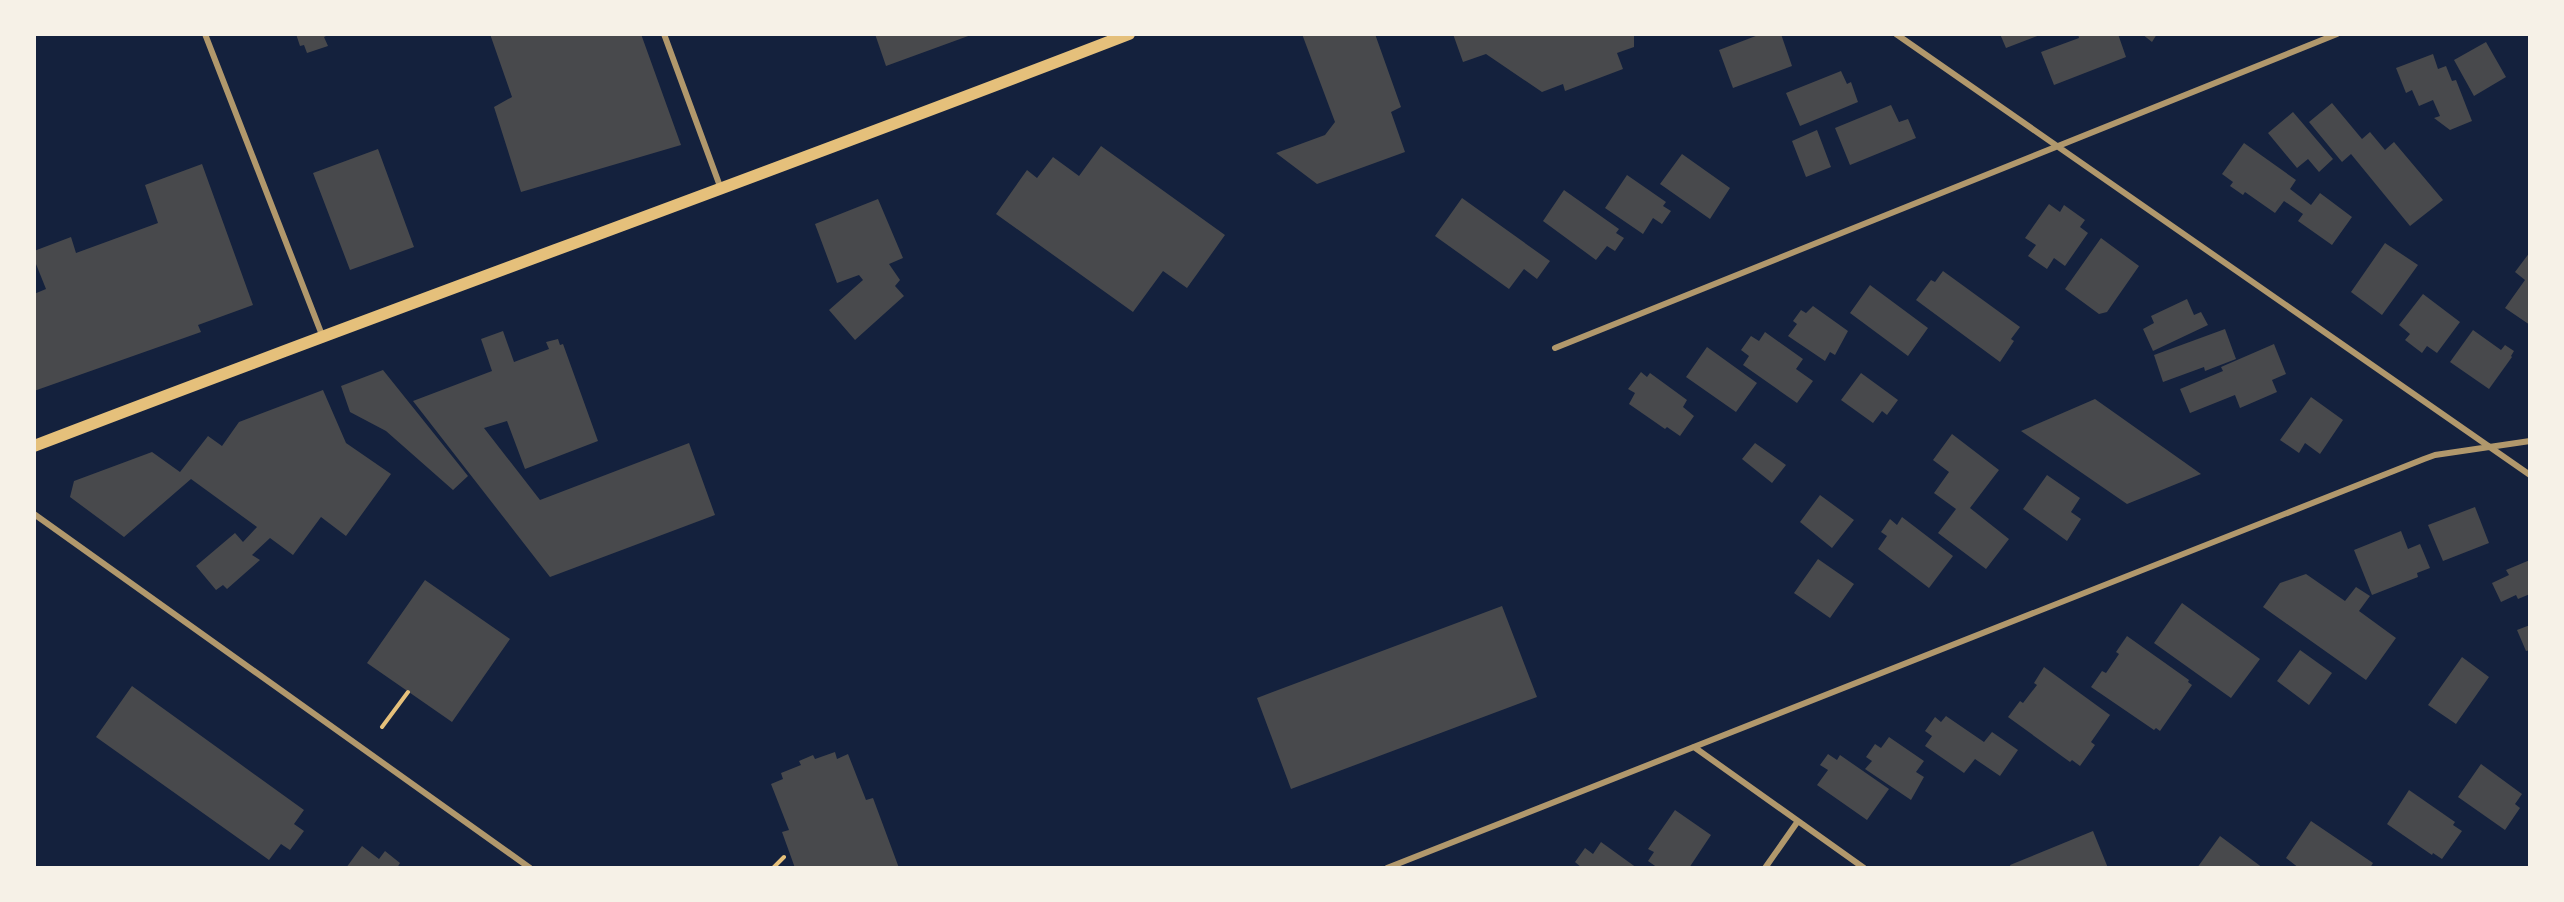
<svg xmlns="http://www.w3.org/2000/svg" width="2564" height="902" font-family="Manrope,sans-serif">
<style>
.building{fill:#48494c}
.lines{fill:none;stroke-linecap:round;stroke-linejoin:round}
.path{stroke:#e5c07b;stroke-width:4}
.minor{stroke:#b1986c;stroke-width:6}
.secondary{stroke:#e5c07b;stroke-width:12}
</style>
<rect width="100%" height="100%" fill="#14213d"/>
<path class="building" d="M 296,34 L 330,34 L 324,37 L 328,46 L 307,53 L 304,45 L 300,46 Z
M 490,34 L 641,34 L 681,145 L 521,192 L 494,107 L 512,97 Z
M 875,34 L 971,34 L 971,35 L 886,66 Z
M 1302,34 L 1375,34 L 1401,107 L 1391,112 L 1405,152 L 1317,184 L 1276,153 L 1325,135 L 1335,122 Z
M 1453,34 L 1634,34 L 1634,47 L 1617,53 L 1623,69 L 1565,91 L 1563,84 L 1542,92 L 1486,54 L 1463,62 Z
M 1761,34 L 1781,34 L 1792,66 L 1733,88 L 1719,50 Z
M 2000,34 L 2040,34 L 2040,35 L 2006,48 Z
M 2078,34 L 2118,34 L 2126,57 L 2054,85 L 2041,52 L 2079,38 Z
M 2142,34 L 2157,34 L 2152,42 Z
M 2486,42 L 2506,77 L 2474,96 L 2454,60 Z
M 2433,54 L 2438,69 L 2446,66 L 2452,81 L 2456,80 L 2472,121 L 2450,130 L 2434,118 L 2440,116 L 2433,100 L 2419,106 L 2412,90 L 2406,93 L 2396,68 Z
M 1841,71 L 1847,84 L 1851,82 L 1858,102 L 1800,126 L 1786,93 Z
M 2332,103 L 2362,139 L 2370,132 L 2385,150 L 2394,142 L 2443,200 L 2410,226 L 2351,154 L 2342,162 L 2309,122 Z
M 1891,105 L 1899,122 L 1908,119 L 1916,138 L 1850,165 L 1835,128 Z
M 2293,112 L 2333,159 L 2319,172 L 2308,159 L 2297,168 L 2268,133 Z
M 1817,130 L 1831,167 L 1806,177 L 1792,141 Z
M 2244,143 L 2296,180 L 2290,189 L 2311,205 L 2320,193 L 2352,217 L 2332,245 L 2298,221 L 2303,214 L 2284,201 L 2275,213 L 2245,192 L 2243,195 L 2230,186 L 2233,182 L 2222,174 Z
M 1101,146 L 1225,235 L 1187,288 L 1163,271 L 1133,312 L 996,214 L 1027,170 L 1037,178 L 1053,157 L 1079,176 Z
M 378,149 L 414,247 L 350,270 L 313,173 Z
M 1682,154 L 1730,188 L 1710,219 L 1660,184 Z
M 202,164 L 253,305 L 198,325 L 201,332 L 34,391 L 34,294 L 46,289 L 34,259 L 34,251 L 71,237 L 76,253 L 158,223 L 145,185 Z
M 1627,175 L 1666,202 L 1663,206 L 1671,211 L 1662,224 L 1653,218 L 1643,234 L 1605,208 Z
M 1564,190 L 1619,229 L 1616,233 L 1624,238 L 1615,251 L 1607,246 L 1596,260 L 1543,221 Z
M 1462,198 L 1550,261 L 1537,279 L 1524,269 L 1509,289 L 1435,236 Z
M 878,199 L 903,258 L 889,264 L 900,280 L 895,286 L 904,296 L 855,340 L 829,310 L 863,280 L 859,275 L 837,283 L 815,224 Z
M 2049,204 L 2060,212 L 2064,205 L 2085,220 L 2080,227 L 2088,233 L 2065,266 L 2054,258 L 2047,269 L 2028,256 L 2036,245 L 2025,238 Z
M 2101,238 L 2139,266 L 2107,312 L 2099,314 L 2065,289 Z
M 2385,243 L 2418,265 L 2382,315 L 2351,292 Z
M 2530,252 L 2530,325 L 2505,308 L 2525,280 L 2515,272 Z
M 1943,271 L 2020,327 L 2011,339 L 2014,341 L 2000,362 L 1916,300 L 1931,280 L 1935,282 Z
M 1870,285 L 1928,328 L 1908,356 L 1850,313 Z
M 2423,294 L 2460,322 L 2437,353 L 2427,346 L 2422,353 L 2405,340 L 2410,334 L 2399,325 Z
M 2187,299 L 2194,315 L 2201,312 L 2208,325 L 2153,351 L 2143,329 L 2154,323 L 2151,316 Z
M 1813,306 L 1848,331 L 1835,355 L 1830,352 L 1825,361 L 1788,336 L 1797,324 L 1793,321 L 1801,310 L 1806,313 Z
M 2225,329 L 2236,359 L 2205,371 L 2204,367 L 2163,382 L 2154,355 Z
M 2473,330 L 2501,350 L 2505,345 L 2514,351 L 2511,356 L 2512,357 L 2489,389 L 2450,362 Z
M 503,331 L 514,362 L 549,349 L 546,342 L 558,339 L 560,345 L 563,344 L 598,441 L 525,469 L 507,421 L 484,428 L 540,500 L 689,443 L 715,515 L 550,577 L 413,401 L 492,371 L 481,339 Z
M 1765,332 L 1803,359 L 1796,369 L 1813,381 L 1797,403 L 1743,365 L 1749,356 L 1741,350 L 1751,336 L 1759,341 Z
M 2274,344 L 2286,374 L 2272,380 L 2277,392 L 2240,408 L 2235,395 L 2190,413 L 2180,389 L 2223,371 L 2221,367 Z
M 1707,347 L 1757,383 L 1736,412 L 1686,377 Z
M 383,370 L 468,476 L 453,490 L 386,431 L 350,412 L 341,386 Z
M 1641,372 L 1647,377 L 1650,373 L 1687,400 L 1683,407 L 1694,416 L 1680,436 L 1667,427 L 1665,429 L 1629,404 L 1635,393 L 1628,389 Z
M 1861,373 L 1898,400 L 1887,415 L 1882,411 L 1873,423 L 1841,400 Z
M 323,390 L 346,443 L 391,474 L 346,536 L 321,517 L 293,555 L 270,538 L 252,555 L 260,560 L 227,589 L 223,585 L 216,590 L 196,566 L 235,533 L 243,542 L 257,527 L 191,479 L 124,537 L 70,497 L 74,481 L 152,452 L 180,472 L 208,436 L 222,446 L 239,422 Z
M 2311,397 L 2343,420 L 2320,454 L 2305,443 L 2299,453 L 2280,440 Z
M 2095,399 L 2201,474 L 2127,504 L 2021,431 Z
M 1952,434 L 1999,470 L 1970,508 L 2009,539 L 1986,569 L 1938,533 L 1956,509 L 1934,493 L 1949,472 L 1933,460 Z
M 1755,443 L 1786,465 L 1772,483 L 1742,459 Z
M 2047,475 L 2080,498 L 2071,512 L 2081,519 L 2067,541 L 2023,509 Z
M 1820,495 L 1854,520 L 1832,548 L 1800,522 Z
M 2475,507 L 2489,543 L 2443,561 L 2428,525 Z
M 1902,517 L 1953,556 L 1929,588 L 1878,549 L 1887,536 L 1881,532 L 1890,519 L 1897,525 Z
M 2401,531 L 2408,549 L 2420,544 L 2430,568 L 2417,573 L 2418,577 L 2372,595 L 2354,550 Z
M 1818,559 L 1854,584 L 1830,618 L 1794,593 Z
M 2530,560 L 2530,594 L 2518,599 L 2516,595 L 2501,602 L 2492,583 L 2509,575 L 2506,570 Z
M 2306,574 L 2345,601 L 2356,587 L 2370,596 L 2359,611 L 2396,638 L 2366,680 L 2263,607 L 2280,583 Z
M 425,580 L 510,639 L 452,722 L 367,663 Z
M 2182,603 L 2260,659 L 2231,698 L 2154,643 Z
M 1502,606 L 1537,697 L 1291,789 L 1257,698 Z
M 2530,625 L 2530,650 L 2526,651 L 2517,630 Z
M 2127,636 L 2189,680 L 2188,682 L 2192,685 L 2160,731 L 2156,728 L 2154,730 L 2091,687 L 2102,671 L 2106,673 L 2119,654 L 2116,652 Z
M 2300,650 L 2332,673 L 2309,705 L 2277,681 Z
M 2462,657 L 2489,677 L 2456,724 L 2428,705 Z
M 2044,667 L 2110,715 L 2091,742 L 2095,745 L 2080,766 L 2072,760 L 2070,762 L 2008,717 L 2020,701 L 2023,703 L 2037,685 L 2034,683 Z
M 132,686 L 304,810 L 294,824 L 304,831 L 290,850 L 281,844 L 269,860 L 96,737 Z
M 1946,716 L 1984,742 L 1992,732 L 2018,750 L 2000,776 L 1975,759 L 1964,773 L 1925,746 L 1932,736 L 1925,731 L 1935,717 L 1941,722 Z
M 1889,737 L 1924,761 L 1916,772 L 1924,777 L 1911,800 L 1865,769 L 1872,761 L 1866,757 L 1875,744 L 1881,748 Z
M 835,752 L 837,759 L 848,754 L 866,800 L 873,798 L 899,868 L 795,868 L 782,832 L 789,830 L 771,784 L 783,779 L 781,773 L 801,765 L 799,761 L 813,755 L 815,759 Z
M 1828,754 L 1837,760 L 1840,755 L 1889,789 L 1867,820 L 1817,785 L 1828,770 L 1820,765 Z
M 2481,764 L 2522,794 L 2515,804 L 2520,808 L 2505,830 L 2458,797 Z
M 2409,790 L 2455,822 L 2453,825 L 2462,831 L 2442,859 L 2433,853 L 2432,855 L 2387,824 Z
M 1675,810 L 1711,835 L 1689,868 L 1658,868 L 1648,861 L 1654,852 L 1648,849 Z
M 2311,821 L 2373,863 L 2370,868 L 2299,868 L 2286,858 Z
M 2093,831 L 2108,868 L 2011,868 L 2010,865 Z
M 2220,836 L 2263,868 L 2197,868 Z
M 1601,842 L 1637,868 L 1582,868 L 1575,862 L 1585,848 L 1593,854 Z
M 362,846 L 379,859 L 385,851 L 400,863 L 397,868 L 346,868 Z"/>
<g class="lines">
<path class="path" d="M 382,727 L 408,692
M 773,868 L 784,857"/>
<path class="minor" d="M 205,34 L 322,335
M 664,34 L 721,189
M 1896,34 L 2530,475
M 1555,348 L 2337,34
M 34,514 L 530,868
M 1694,747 L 1864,868
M 1387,868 L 2424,459 L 2435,455 L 2530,441
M 1765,868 L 1798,821"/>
<path class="secondary" d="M 34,446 C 398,306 765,175 1129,34"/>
</g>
<rect width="2564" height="902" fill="none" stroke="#f6f1e7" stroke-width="72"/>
</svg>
